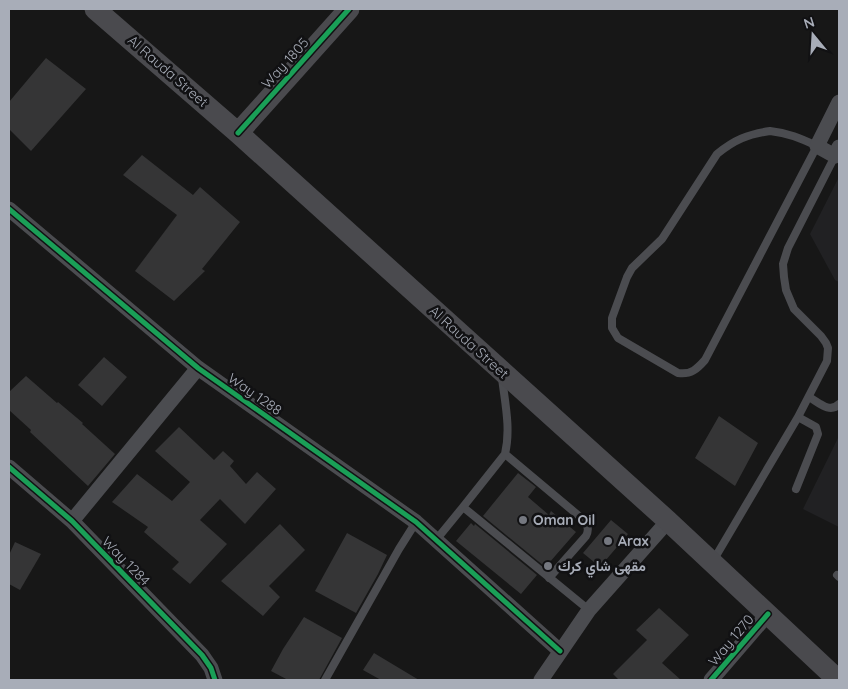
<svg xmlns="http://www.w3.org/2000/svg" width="848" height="689" font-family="Quicksand,Vazirmatn,sans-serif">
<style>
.built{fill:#212123}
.building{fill:#353536}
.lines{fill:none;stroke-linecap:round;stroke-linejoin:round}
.lane{stroke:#4b4c50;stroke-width:8}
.street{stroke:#4b4c50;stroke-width:15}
.secondary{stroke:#4a4a4e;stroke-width:21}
.cycleway-casing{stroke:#111113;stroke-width:8}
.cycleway{stroke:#1a9f57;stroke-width:5}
.poi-dot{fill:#757880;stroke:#111113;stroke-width:2}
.labels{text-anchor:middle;stroke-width:5;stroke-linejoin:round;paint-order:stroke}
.street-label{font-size:14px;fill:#a8adb8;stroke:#111113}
.poi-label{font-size:14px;font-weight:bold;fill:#a8adb8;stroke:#111113;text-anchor:start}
</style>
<rect width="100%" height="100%" fill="#171717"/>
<path class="built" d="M 839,177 L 839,282 L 835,280 L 810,234 Z
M 839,436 L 839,527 L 803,509 Z"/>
<path class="building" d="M 46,58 L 86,89 L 31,151 L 9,129 L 9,102 Z
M 142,155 L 193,195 L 200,187 L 240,222 L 202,269 L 205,271 L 174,301 L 135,271 L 177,215 L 123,175 Z
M 104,357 L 127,377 L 102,406 L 78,385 Z
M 26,376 L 57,403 L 58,402 L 83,423 L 82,424 L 115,454 L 88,486 L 30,432 L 31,430 L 9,410 L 9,392 Z
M 719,416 L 758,443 L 735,486 L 695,458 Z
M 179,427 L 214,460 L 223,451 L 234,461 L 230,466 L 246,484 L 257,472 L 276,489 L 245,524 L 220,499 L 200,520 L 227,544 L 190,584 L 172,569 L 179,562 L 144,532 L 148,527 L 112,502 L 137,474 L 172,501 L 190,482 L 155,451 Z
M 518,473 L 536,487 L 528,497 L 549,515 L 551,511 L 576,532 L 549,563 L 548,562 L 544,566 L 483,516 Z
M 611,520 L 628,534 L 600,567 L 583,553 Z
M 471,523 L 474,526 L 475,524 L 537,575 L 521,594 L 456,541 Z
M 280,524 L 305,550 L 269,586 L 280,597 L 263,616 L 221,581 Z
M 347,533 L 387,555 L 378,574 L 356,613 L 315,591 Z
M 15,542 L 41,554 L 20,590 L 9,584 L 9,555 Z
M 659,608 L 689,635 L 662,663 L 681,680 L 619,680 L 613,674 L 647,640 L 636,630 Z
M 304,617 L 342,638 L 319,680 L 288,680 L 271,671 L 283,649 Z
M 374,653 L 419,680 L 381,680 L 363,670 Z"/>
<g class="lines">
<path class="lane" d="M 770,131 C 788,133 800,138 817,146 L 705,360 C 697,369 691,375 678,373 L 618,338 L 612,328 L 612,318 L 627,277 L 632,268 L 662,239 L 717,154 C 734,140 748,134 770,131 Z
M 502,378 C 505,403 511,429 505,454 L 463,507 L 589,610
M 809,397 C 818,402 830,414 839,404
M 505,454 L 585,521 C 588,527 589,530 586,536 L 549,578
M 796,489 L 818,434 L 816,427 L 798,417
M 436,540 L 463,507
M 713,561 L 798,417 L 827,361 L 828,348 L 826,343 L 821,336 L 794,309 L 786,290 L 784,277 L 783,264 L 788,248 L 835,156
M 837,575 L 839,577
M 325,680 L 399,549 L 416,522"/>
<path class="street" d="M 839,102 L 817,146 L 835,156 L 839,147
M 9,209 L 198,368 L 416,522 L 560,651
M 9,467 L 72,521 L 202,655 L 211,668 L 215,680
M 72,521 L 198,368
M 541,680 L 589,610 L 668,521
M 711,680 L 768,614"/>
<path class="secondary" d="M 95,9 L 238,133 L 668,521 L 838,680
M 238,133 L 349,9"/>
<g class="cycleway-casing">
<path id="cycleway" d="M 238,133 L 349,9
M 9,209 L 198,368 L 416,522 L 560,651
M 9,467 L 72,521 L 202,655 L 211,668 L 215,680
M 711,680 L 768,614"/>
</g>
<use href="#cycleway" class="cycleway"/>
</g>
<g class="poi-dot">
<circle cx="523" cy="520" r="5"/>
<circle cx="608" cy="541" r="5"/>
<circle cx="548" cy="566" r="5"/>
</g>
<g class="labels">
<g class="street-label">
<text transform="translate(285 63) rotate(-48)" y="5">Way 1805</text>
<text transform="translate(168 71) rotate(41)" y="5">Al Rauda Street</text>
<text transform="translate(469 342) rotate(42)" y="5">Al Rauda Street</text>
<text transform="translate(255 394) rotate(35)" y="5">Way 1288</text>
<text transform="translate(126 561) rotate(46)" y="5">Way 1284</text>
<text transform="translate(731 640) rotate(-50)" y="5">Way 1270</text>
</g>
<g class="poi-label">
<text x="533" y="525">Oman Oil</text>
<text x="618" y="546">Arax</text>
<text x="558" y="571">مقهى شاي كرك</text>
</g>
</g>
<rect width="848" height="689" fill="none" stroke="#a8adb8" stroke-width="20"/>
<g transform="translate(813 35) rotate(342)" stroke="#111113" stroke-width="4" paint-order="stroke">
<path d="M0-4L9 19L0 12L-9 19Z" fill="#a8adb8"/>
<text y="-8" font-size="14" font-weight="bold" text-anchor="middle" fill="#a8adb8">N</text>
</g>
</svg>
